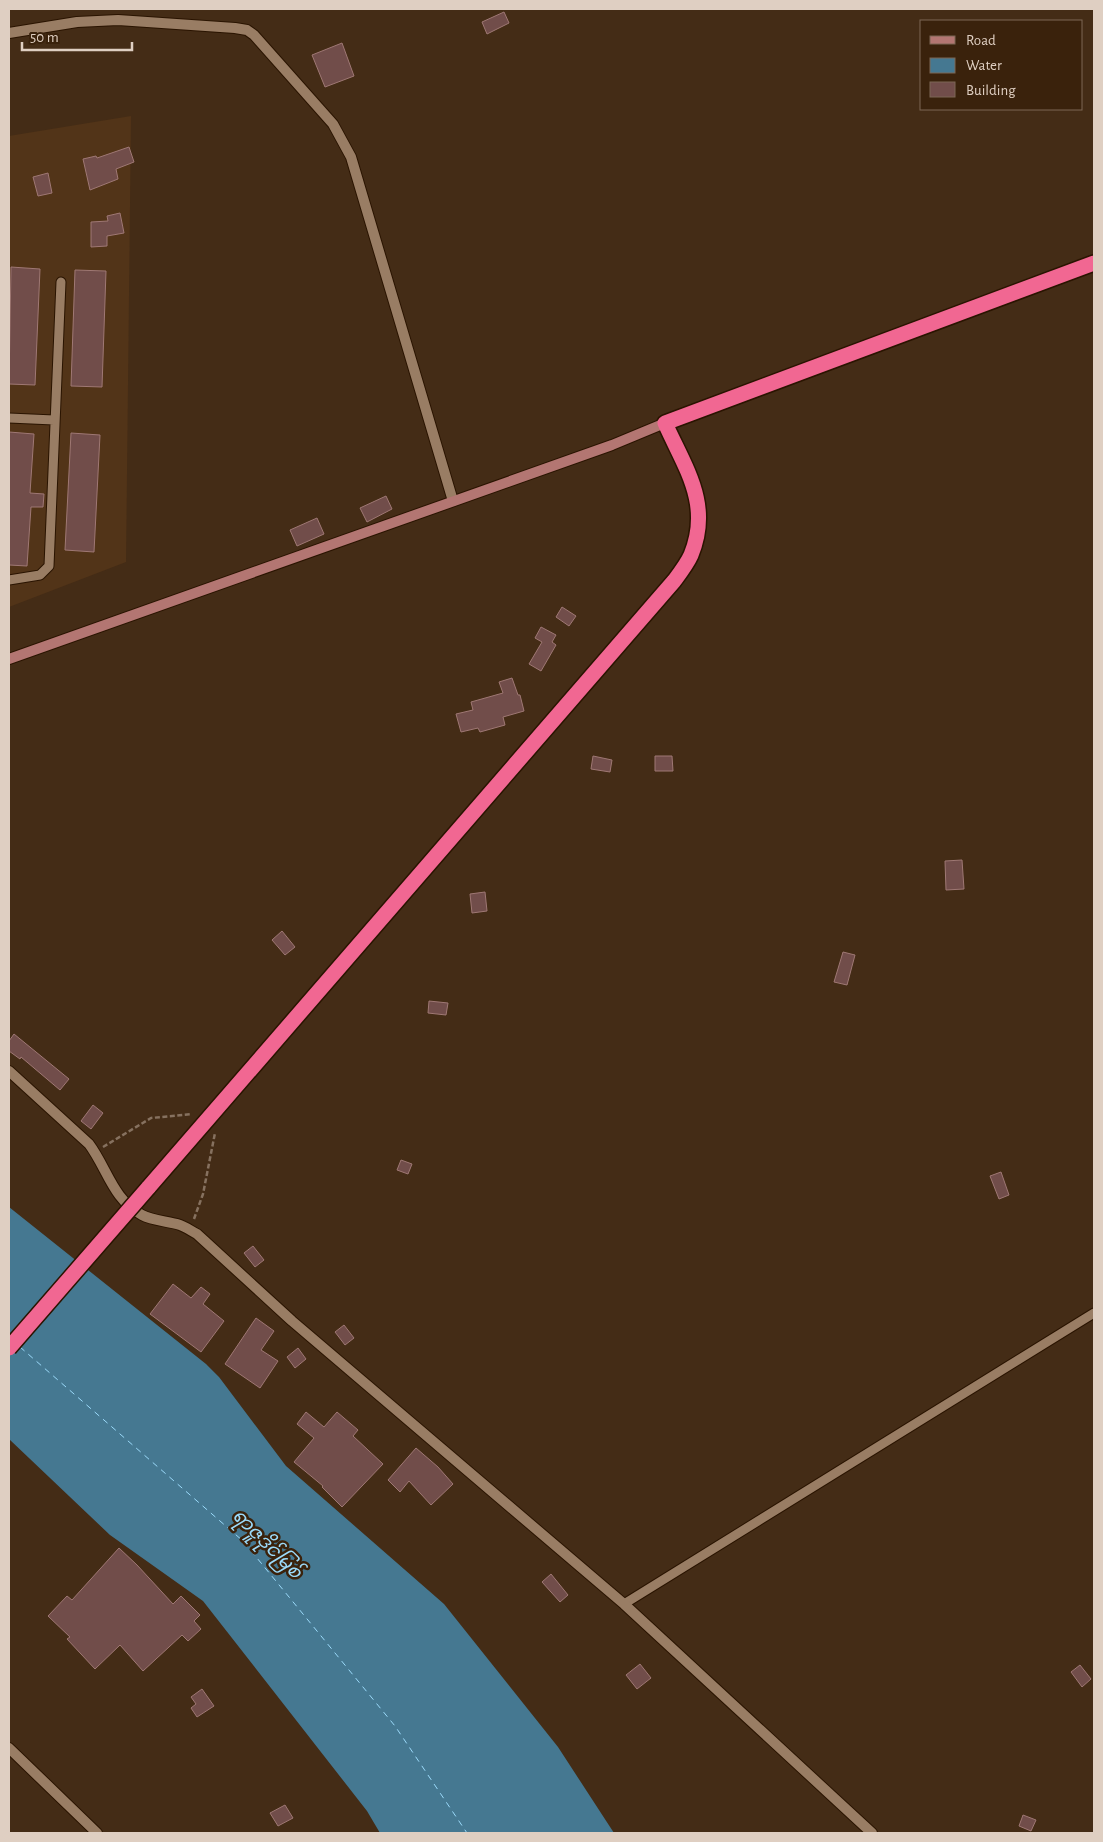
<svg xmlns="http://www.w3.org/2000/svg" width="1103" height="1842" font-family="'Alegreya Sans','Noto Sans Myanmar',sans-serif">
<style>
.built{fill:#523418}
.water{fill:#457891}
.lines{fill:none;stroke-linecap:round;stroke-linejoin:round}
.ferry{stroke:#9bdafa;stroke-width:1;stroke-dasharray:6 5;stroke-linecap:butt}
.building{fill:#714d4a;stroke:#9f7874}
.lane-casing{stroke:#2a1400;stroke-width:11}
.street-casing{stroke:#2a1400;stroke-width:12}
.secondary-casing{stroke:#2a1400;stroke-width:12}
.highway-casing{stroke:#2a1400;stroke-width:18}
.path{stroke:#86715f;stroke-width:2.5;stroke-dasharray:5 2.5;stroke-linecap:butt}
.lane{stroke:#997d64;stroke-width:9}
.street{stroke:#997d64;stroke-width:10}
.secondary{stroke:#b37672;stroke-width:10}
.highway{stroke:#f16792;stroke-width:15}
.highway-bridge-casing{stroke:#2a1400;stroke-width:18;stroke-linecap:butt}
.highway-bridge{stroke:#f16792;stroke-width:15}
.labels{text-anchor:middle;stroke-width:5;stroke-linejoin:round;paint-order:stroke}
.water-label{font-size:19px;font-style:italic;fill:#9bdafa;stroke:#3a220c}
</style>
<rect width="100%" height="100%" fill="#442c16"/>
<path class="built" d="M 131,116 L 126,562 L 9,607 L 9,136 Z"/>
<path class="water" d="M 9,1207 L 206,1364 L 219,1377 L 286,1466 L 444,1604 L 558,1747 L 614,1833 L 380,1833 L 367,1811 L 203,1601 L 110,1535 L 9,1439 Z"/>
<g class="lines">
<path class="ferry" d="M 20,1347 L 243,1541 L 395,1726 L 467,1833"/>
</g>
<path class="building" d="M 504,12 L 509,23 L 487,34 L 482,22 Z
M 342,43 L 354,76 L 325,87 L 312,55 Z
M 129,147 L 134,162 L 116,169 L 118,179 L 90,190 L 83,159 L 96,156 L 97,158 Z
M 48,173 L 52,193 L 38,196 L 33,177 Z
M 120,213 L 124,233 L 107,236 L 107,246 L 91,247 L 91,222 L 108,221 L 107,216 Z
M 11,267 L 40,269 L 35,385 L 9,384 Z
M 75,270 L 106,271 L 102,387 L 71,386 Z
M 9,432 L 34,434 L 30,493 L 44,494 L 43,507 L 31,507 L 27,566 L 9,565 Z
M 71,433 L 100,435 L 94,552 L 65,550 Z
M 386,496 L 392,509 L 367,522 L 360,508 Z
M 317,518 L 324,534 L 297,546 L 290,530 Z
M 562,607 L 576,616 L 569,626 L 556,617 Z
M 541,627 L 556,635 L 552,642 L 556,645 L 541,671 L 529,664 L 542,642 L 535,638 Z
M 512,678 L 518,695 L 520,695 L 524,711 L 503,717 L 505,725 L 480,732 L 478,728 L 461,732 L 456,714 L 473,710 L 471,702 L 503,693 L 499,682 Z
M 593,756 L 612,760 L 610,772 L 591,769 Z
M 655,756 L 672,756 L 673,771 L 655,771 Z
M 962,860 L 964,889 L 946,890 L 945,861 Z
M 485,892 L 487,911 L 472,913 L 470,894 Z
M 282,931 L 295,947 L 285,955 L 272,940 Z
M 843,952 L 855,955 L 847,985 L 834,982 Z
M 429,1001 L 448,1003 L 446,1015 L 428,1013 Z
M 14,1034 L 69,1079 L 60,1090 L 21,1057 L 20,1059 L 9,1051 L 9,1041 Z
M 93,1105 L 103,1113 L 91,1129 L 81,1121 Z
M 401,1160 L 412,1164 L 408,1174 L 397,1170 Z
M 1001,1172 L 1009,1195 L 999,1199 L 990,1176 Z
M 253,1246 L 264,1260 L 255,1267 L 244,1253 Z
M 173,1284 L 191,1298 L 201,1287 L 210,1294 L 203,1304 L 224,1321 L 201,1352 L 150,1314 Z
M 256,1318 L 274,1331 L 261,1350 L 278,1361 L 260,1388 L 225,1364 Z
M 344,1325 L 354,1338 L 345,1345 L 335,1332 Z
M 298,1348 L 306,1359 L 295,1368 L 287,1357 Z
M 306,1412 L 324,1427 L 337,1412 L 358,1430 L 353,1436 L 383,1464 L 342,1507 L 322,1487 L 323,1486 L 294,1462 L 314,1438 L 297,1424 Z
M 416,1448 L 438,1467 L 453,1484 L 431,1505 L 409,1481 L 400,1492 L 388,1480 Z
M 119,1548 L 137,1565 L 173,1604 L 181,1596 L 200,1615 L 194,1621 L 201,1629 L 188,1641 L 182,1635 L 143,1671 L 120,1645 L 95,1669 L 67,1639 L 70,1637 L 48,1616 L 67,1596 L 72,1600 Z
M 551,1574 L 568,1595 L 560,1602 L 542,1582 Z
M 640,1664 L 651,1678 L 637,1689 L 626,1675 Z
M 1080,1665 L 1091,1679 L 1082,1687 L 1071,1672 Z
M 202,1689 L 214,1706 L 197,1717 L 191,1708 L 196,1704 L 191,1697 Z
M 285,1805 L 293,1818 L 278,1826 L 270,1813 Z
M 1023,1815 L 1036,1820 L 1031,1831 L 1019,1826 Z"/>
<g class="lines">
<g class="lane-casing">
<path id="lane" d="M 9,418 L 54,420
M 9,580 L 40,575 L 49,566 L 61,282
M 624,1604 L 1094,1313"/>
</g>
<g class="street-casing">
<path id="street" d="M 9,33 L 77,22 L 118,20 L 235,28 L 247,30 L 254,35 L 333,124 L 351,157 L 453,501
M 9,1071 L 89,1144 C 107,1168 113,1200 142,1215 C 153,1221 168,1221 180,1225 C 186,1227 191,1231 197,1234 L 292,1321 L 624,1604 L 872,1833
M 9,1748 L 97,1833"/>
</g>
<g class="secondary-casing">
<path id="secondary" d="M 9,659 L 612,445 L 665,423"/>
</g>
<g class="highway-casing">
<path id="highway" d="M 148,1188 L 674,581 C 680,573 687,564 691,555 C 712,504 685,468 665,423 L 1094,263"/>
</g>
<path class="path" d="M 103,1147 L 151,1118 L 192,1114
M 194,1219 L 203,1194 L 215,1133"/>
<use href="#lane" class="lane"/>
<use href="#street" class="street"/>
<use href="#secondary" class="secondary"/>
<use href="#highway" class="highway"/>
<g class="highway-bridge-casing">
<path id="highway-bridge" d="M 9,1348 L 148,1188"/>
</g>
<use href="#highway-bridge" class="highway-bridge"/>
</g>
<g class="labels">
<g class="water-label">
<text transform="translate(268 1543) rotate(45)" y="7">ရာဇူဒိုင်မြစ်</text>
</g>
</g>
<rect width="1103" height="1842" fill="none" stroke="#dfcfc2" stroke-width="20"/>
<rect x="920" y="20" width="162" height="90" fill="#3a220c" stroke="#7c6755"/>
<rect x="930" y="36" width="25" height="8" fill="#b37672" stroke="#7c6755"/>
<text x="966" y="45" font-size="15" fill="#dfcfc2">Road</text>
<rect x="930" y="58" width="25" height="15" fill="#457891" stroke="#7c6755"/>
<text x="966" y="70" font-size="15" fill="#dfcfc2">Water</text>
<rect x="930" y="82" width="25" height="15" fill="#714d4a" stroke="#7c6755"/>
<text x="966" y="95" font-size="15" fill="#dfcfc2">Building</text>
<path d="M22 42v8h110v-8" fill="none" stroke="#dfcfc2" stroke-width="2.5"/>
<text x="30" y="42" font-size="15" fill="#dfcfc2" stroke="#3a220c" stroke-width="4" paint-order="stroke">50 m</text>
</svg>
